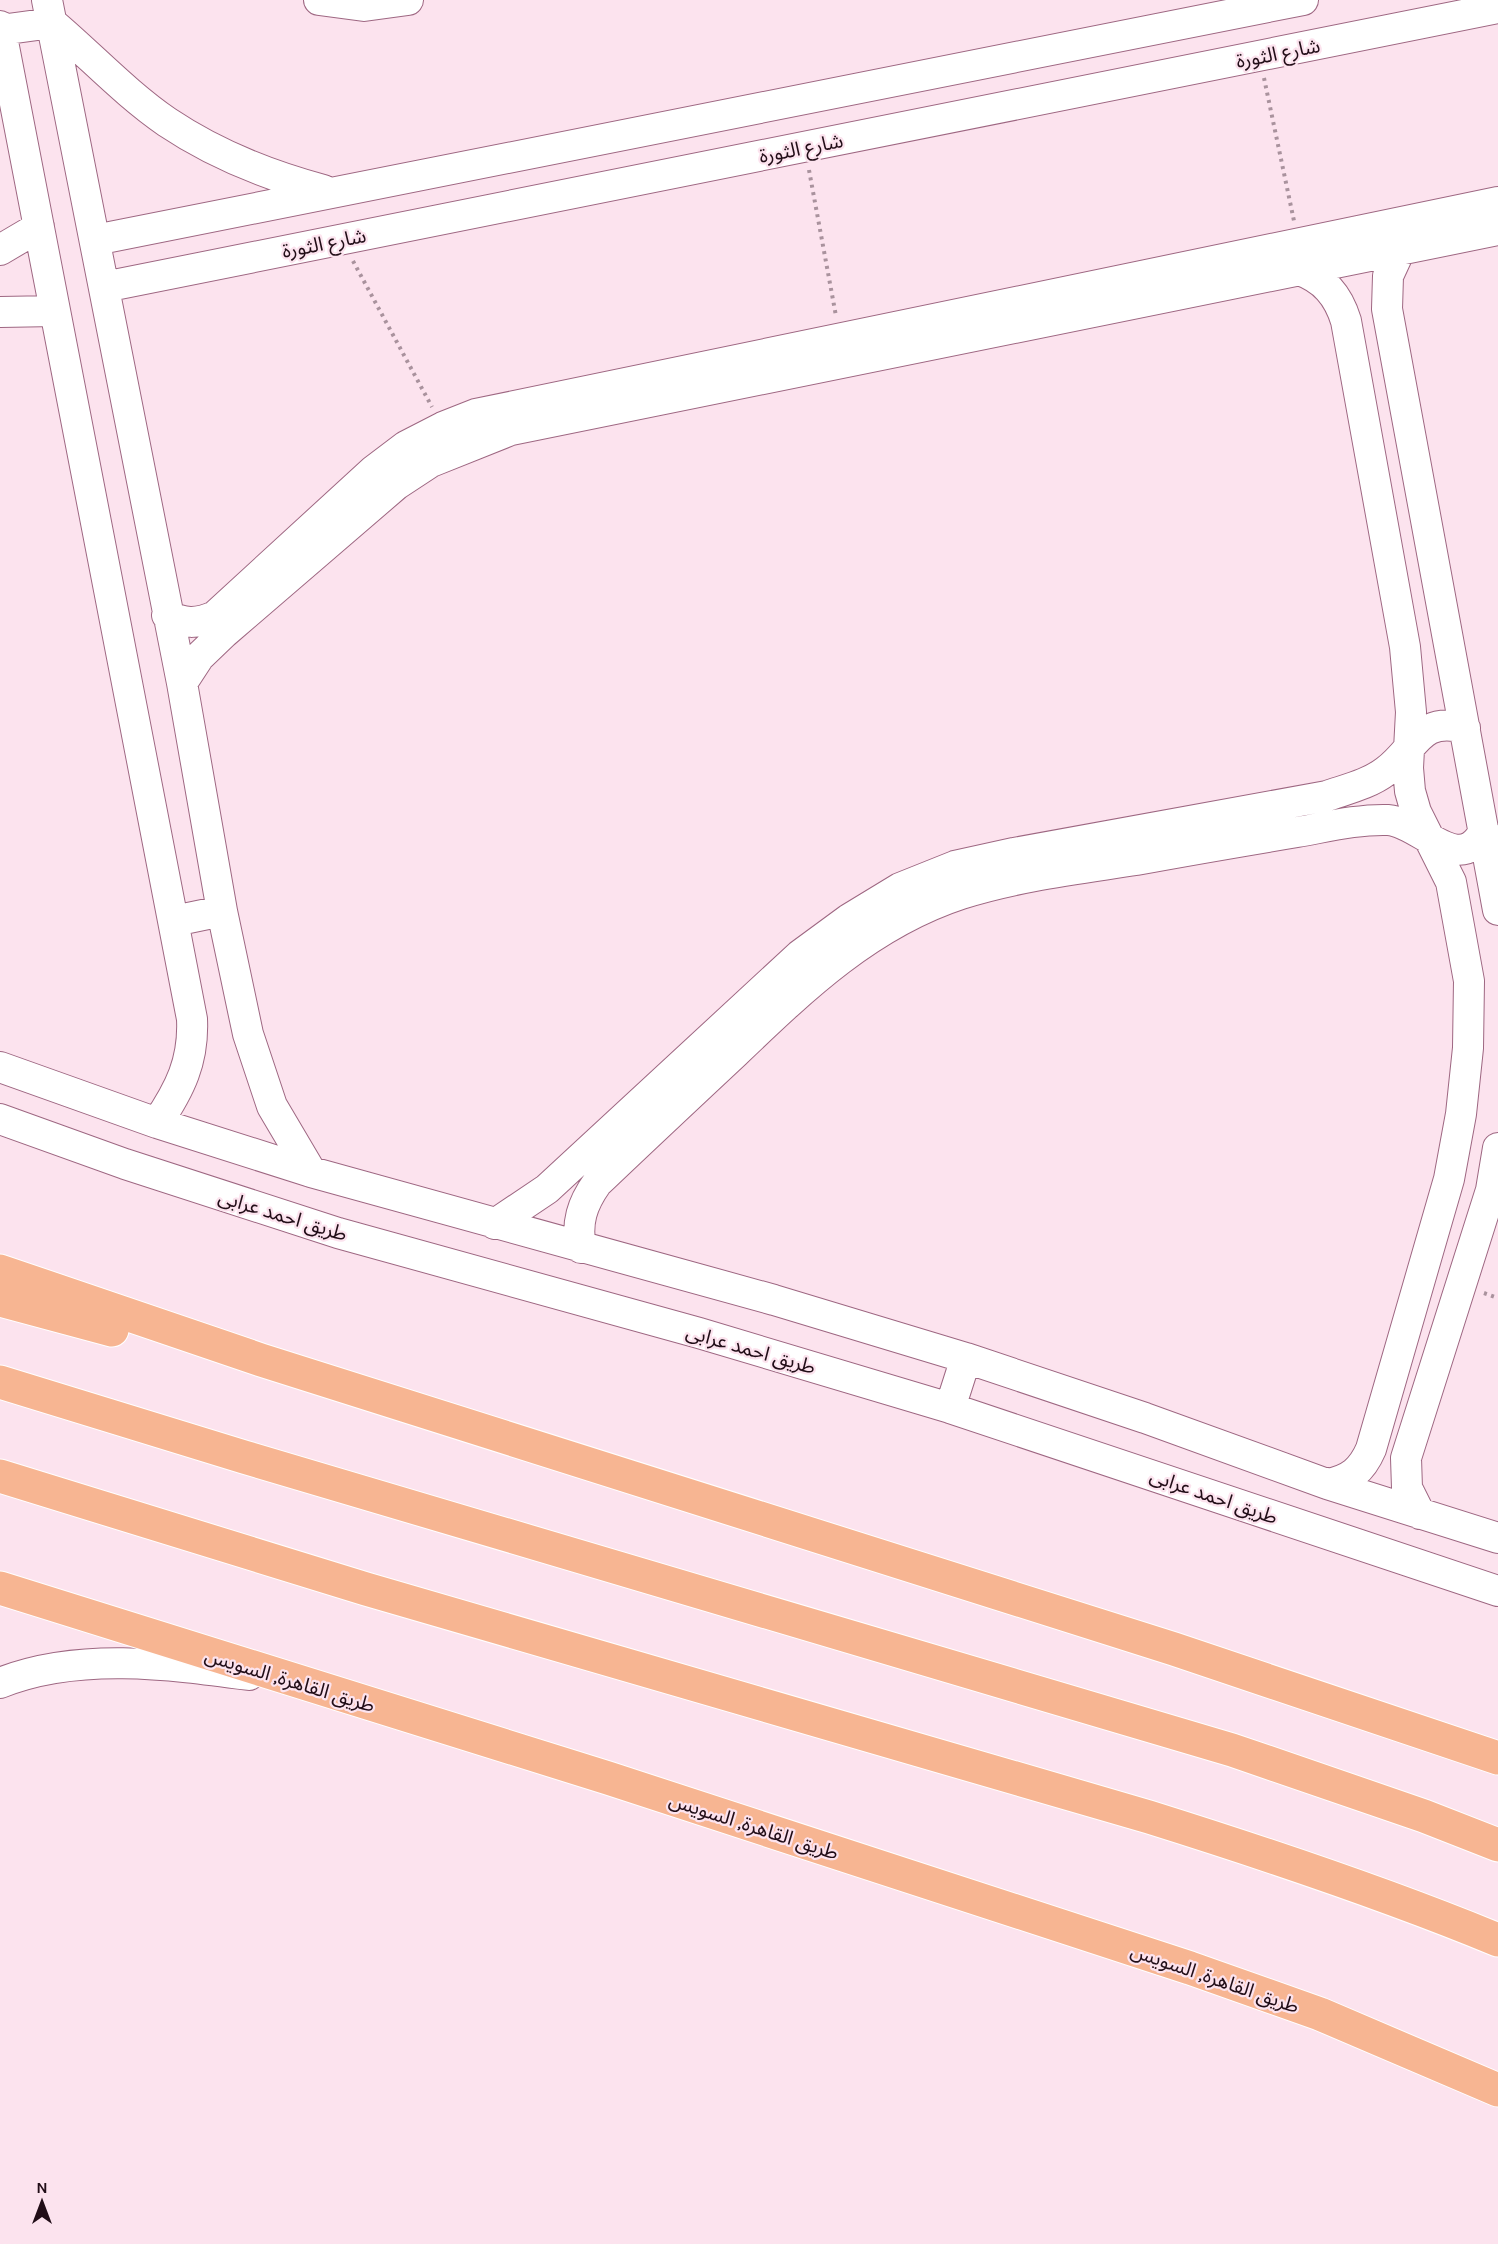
<svg xmlns="http://www.w3.org/2000/svg" width="1498" height="2244" font-family="Karla,'Noto Sans Arabic',sans-serif">
<style>
.lines{fill:none;stroke-linecap:round;stroke-linejoin:round}
.minor-casing{stroke:#9e6782;stroke-width:32}
.highway-casing{stroke:#fff;stroke-width:35}
.path{stroke:#a9929d;stroke-width:4;stroke-dasharray:3 4.5;stroke-linecap:butt}
.minor{stroke:#fff;stroke-width:30}
.highway{stroke:#f7b592;stroke-width:33}
.labels{text-anchor:middle;stroke-width:4.5;stroke-linejoin:round;paint-order:stroke}
.street-label{font-size:20px;fill:#210d17;stroke:#fce3ee}
</style>
<rect width="100%" height="100%" fill="#fce3ee"/>
<g class="lines">
<g class="minor-casing">
<path id="minor" d="M 47,0 L 182,683 L 222,911 L 248,1034 L 272,1106 L 311,1172
M 319,0 L 364,6 L 408,0
M 0,26 L 192,1019 C 194,1061 180,1089 157,1123
M 1,30 L 52,23 C 90,55 126,94 167,122 C 216,155 267,175 323,190
M 95,240 L 1303,0
M 0,250 L 39,227
M 1400,250 L 1388,276 L 1387,309 L 1498,910
M 1299,270 C 1324,279 1338,295 1346,321 L 1405,647 L 1411,712 L 1408,768 L 1410,791 L 1416,812 L 1451,882 L 1469,981 L 1468,1048 L 1461,1114 L 1449,1179 L 1371,1449 C 1362,1470 1350,1480 1327,1484
M 104,287 L 1498,8
M 0,312 L 55,311
M 167,615 C 184,624 197,624 215,616 L 373,471 L 406,446 L 443,427 L 476,414 L 1498,202
M 182,683 L 199,657 L 224,633 L 396,485 L 431,462 L 511,430 L 1498,230
M 174,921 L 222,911
M 0,1067 L 157,1123 L 311,1172 L 774,1300 L 966,1358 L 1145,1418 L 1327,1484 L 1498,1538
M 0,1119 L 125,1164 L 338,1233 L 699,1333 L 950,1408 L 1498,1591
M 495,1224 L 547,1189 L 800,955 L 849,919 L 900,888 L 955,866 L 1014,853 L 1327,796 C 1347,789 1369,784 1386,771 C 1417,748 1418,716 1465,728
M 581,1248 C 576,1223 582,1204 597,1183 C 642,1140 688,1097 734,1054 C 802,989 869,924 961,894 C 1018,876 1078,869 1136,860 C 1190,850 1243,841 1297,832 C 1326,827 1358,819 1388,820 C 1421,822 1459,878 1484,831
M 950,1408 L 966,1358
M 1420,1514 L 1407,1488 L 1406,1458 L 1491,1190 L 1498,1148
M 0,1683 C 77,1652 168,1664 249,1675"/>
</g>
<g class="highway-casing">
<path id="highway" d="M 0,1271 L 261,1360 L 1174,1649 L 1498,1758
M 0,1300 L 112,1330
M 0,1382 L 244,1457 L 1232,1750 L 1424,1816 L 1498,1845
M 0,1476 L 366,1589 L 1149,1817 C 1267,1854 1384,1893 1498,1940
M 0,1588 L 608,1778 L 1190,1968 L 1320,2014 L 1498,2090"/>
</g>
<path class="path" d="M 1264,78 L 1294,221
M 809,170 L 836,316
M 353,261 L 432,407
M 1484,1293 L 1498,1298"/>
<use href="#minor" class="minor"/>
<use href="#highway" class="highway"/>
</g>
<g class="labels">
<g class="street-label">
<text transform="translate(1278 53) rotate(-11)" y="7">شارع الثورة</text>
<text transform="translate(801 148) rotate(-11)" y="7">شارع الثورة</text>
<text transform="translate(324 243) rotate(-11)" y="7">شارع الثورة</text>
<text transform="translate(283 1215) rotate(17)" y="7">طريق احمد عرابى</text>
<text transform="translate(751 1349) rotate(16)" y="7">طريق احمد عرابى</text>
<text transform="translate(1214 1496) rotate(19)" y="7">طريق احمد عرابى</text>
<text transform="translate(290 1680) rotate(17)" y="7">طريق القاهرة, السويس</text>
<text transform="translate(754 1826) rotate(18)" y="7">طريق القاهرة, السويس</text>
<text transform="translate(1215 1978) rotate(19)" y="7">طريق القاهرة, السويس</text>
</g>
</g>
<g transform="translate(42 2202)" stroke="#fce3ee" stroke-width="4.5" paint-order="stroke">
<path d="M0-4.5L10 22L0 15L-10 22Z" fill="#210d17"/>
<text y="-9" font-size="16" font-weight="bold" text-anchor="middle" fill="#210d17">N</text>
</g>
</svg>
